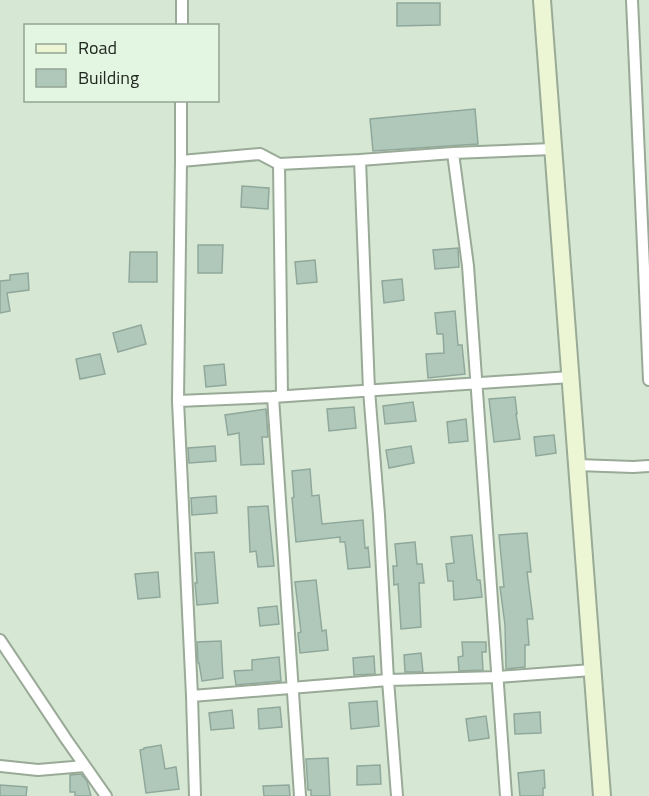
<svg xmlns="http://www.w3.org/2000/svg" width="649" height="796" font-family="'Titillium Web',sans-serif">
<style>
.building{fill:#afc8ba;stroke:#90a89b;stroke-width:1.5}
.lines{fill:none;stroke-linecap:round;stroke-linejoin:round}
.street-casing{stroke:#99aa97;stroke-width:14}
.secondary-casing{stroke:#99aa97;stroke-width:20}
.street{stroke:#fff;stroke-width:10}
.secondary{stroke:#ecf6d4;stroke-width:16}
</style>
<rect width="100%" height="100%" fill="#d6e8d4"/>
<path class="building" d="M 397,3 L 440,3 L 440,25 L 397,26 Z
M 475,109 L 478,144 L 373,151 L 370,119 Z
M 242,186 L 269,188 L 268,209 L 241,207 Z
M 198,245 L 223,245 L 222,273 L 198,273 Z
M 458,248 L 459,267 L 435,269 L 433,250 Z
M 130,252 L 157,252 L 157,282 L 129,282 Z
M 315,260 L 317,282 L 297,284 L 295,262 Z
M 28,273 L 29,290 L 7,293 L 10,311 L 0,313 L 0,281 L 10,280 L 10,275 Z
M 402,279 L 404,300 L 384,303 L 382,281 Z
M 455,311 L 458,345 L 462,345 L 465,374 L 428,378 L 426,354 L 444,353 L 443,334 L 437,334 L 435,313 Z
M 141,325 L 146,344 L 118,352 L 113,333 Z
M 100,354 L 105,374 L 80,379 L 76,359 Z
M 224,364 L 226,385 L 206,387 L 204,366 Z
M 515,397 L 517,414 L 516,414 L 520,439 L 494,442 L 489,399 Z
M 413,402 L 416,421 L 385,424 L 383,406 Z
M 354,407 L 356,428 L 329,431 L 327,409 Z
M 266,409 L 268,437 L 262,437 L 264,464 L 241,465 L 239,433 L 228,435 L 225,415 Z
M 466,419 L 468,441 L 449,443 L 447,422 Z
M 554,435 L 556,453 L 536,456 L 534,437 Z
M 215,446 L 216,461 L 189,463 L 188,448 Z
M 411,446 L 414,463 L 389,468 L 386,450 Z
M 310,469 L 312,496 L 319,495 L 322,524 L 363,520 L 365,548 L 368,547 L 370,567 L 348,569 L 345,542 L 340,542 L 340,537 L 296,542 L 292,498 L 294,497 L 292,471 Z
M 216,496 L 217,513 L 192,515 L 191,498 Z
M 268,506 L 274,566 L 258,567 L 256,551 L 250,552 L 248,507 Z
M 527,533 L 531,572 L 527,572 L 533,619 L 527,619 L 529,645 L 525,645 L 525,667 L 506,669 L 505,625 L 500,587 L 504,587 L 499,535 Z
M 472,535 L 477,580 L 480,580 L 482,597 L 454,600 L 453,581 L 448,581 L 446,564 L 454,563 L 451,537 Z
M 415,542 L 417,564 L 422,564 L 424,583 L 419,583 L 421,627 L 401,629 L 398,584 L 394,585 L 393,566 L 397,566 L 395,544 Z
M 214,552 L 218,603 L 197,605 L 195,583 L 197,583 L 195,553 Z
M 158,572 L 160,597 L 138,599 L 135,574 Z
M 316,580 L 322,631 L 326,630 L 328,650 L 300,653 L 298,633 L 301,632 L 295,582 Z
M 277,606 L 279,624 L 260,626 L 258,608 Z
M 221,641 L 223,678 L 202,681 L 199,663 L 198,663 L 197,642 Z
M 462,642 L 486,642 L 486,652 L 482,652 L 483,670 L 459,671 L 458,657 L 463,656 Z
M 421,653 L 423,672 L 405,672 L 404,655 Z
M 374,656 L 375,674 L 354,675 L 353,658 Z
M 279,657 L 281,681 L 236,685 L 234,671 L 252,670 L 252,660 Z
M 377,701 L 379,726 L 351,729 L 349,703 Z
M 280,707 L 282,727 L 259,729 L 258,709 Z
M 232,710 L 234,728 L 211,730 L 209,713 Z
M 540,712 L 541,733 L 515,734 L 514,714 Z
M 486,716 L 489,738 L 469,741 L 466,719 Z
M 161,745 L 165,769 L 176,767 L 179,789 L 146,793 L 140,750 L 144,749 L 144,748 Z
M 328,758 L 330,796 L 311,796 L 311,790 L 308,790 L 306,759 Z
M 380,765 L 381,784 L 357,785 L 357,766 Z
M 544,770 L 545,788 L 543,788 L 543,796 L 520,796 L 518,773 Z
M 81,774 L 87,781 L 91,796 L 75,796 L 75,792 L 70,792 L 70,775 Z
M 0,785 L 27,787 L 26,796 L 0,796 Z
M 289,785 L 290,796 L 264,796 L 263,786 Z"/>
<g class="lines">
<g class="street-casing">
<path id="street" d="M 632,0 L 649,380
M 182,26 L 182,0
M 453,153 L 468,266 L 506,796
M 181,161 L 181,100
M 279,164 L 282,396
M 273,397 L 300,796
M 178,401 L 273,397 L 570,377
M 577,465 L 633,467 L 649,466
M 0,640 L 66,739 L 106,796
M 192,696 L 388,680 L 498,677 L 592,670
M 0,766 L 38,770 L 85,766
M 195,796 L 192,696 L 178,401 L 181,161 L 260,154 L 279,164 L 360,160
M 397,796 L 388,680 L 379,515 L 369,390 L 360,160 L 453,153 L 553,149"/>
</g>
<g class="secondary-casing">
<path id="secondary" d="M 542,0 L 602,796"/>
</g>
<use href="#street" class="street"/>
<use href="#secondary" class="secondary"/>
</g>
<rect x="24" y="24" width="195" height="78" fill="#e3f6e1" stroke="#95a494" stroke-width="1.5"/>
<rect x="36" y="44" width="30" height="9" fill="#ecf6d4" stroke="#95a494" stroke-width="1.5"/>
<text x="78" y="54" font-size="18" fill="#212821">Road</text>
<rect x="36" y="69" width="30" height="18" fill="#afc8ba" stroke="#95a494" stroke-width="1.5"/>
<text x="78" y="84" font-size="18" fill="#212821">Building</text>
</svg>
